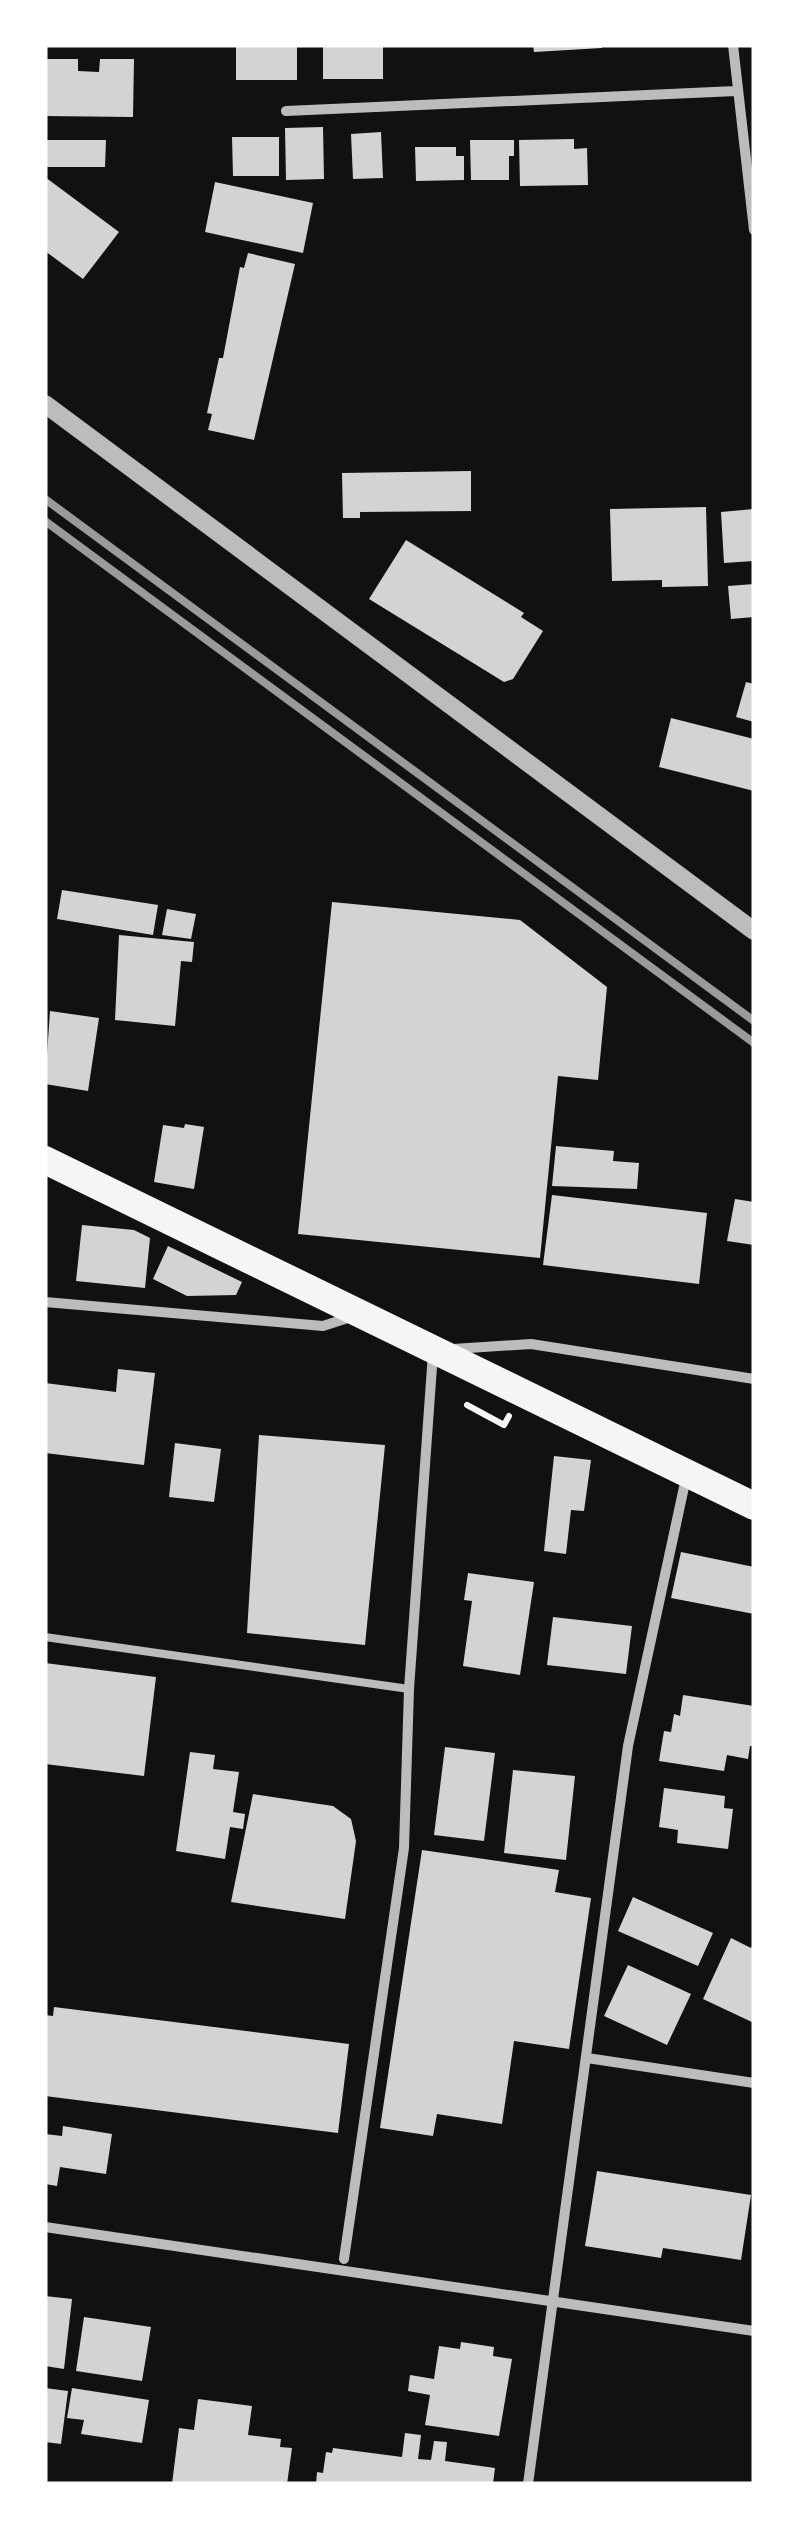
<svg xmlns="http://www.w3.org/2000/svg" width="799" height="2529" font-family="Georgia,serif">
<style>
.building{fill:#d3d3d3}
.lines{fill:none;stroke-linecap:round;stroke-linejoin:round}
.path{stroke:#f5f5f5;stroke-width:6}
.service{stroke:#bcbcbc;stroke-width:8}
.minor{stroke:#bcbcbc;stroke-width:10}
.tertiary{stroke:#bcbcbc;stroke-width:18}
.trunk{stroke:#f5f5f5;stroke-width:28}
.rail{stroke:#9a9a9a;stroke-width:8}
</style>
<rect width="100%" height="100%" fill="#111"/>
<path class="building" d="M 236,45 L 297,45 L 297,80 L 236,80 Z
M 323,45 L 383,45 L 383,79 L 323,79 Z
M 533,45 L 602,45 L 602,48 L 534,52 Z
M 46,59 L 78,59 L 78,71 L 99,72 L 100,59 L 134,59 L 133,117 L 45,116 Z
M 323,127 L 324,179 L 286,180 L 285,128 Z
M 381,132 L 383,178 L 353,179 L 351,134 Z
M 232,137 L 279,137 L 279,176 L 233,176 Z
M 574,139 L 574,149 L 587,148 L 588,185 L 520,186 L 519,140 Z
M 45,140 L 106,140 L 105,167 L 45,167 Z
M 470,140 L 514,140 L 514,156 L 509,156 L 509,180 L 471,180 Z
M 415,147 L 456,147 L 456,156 L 464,156 L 464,180 L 416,181 Z
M 45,177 L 119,232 L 83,279 L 45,251 Z
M 215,182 L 313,203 L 303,253 L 205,232 Z
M 248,253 L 295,264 L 254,440 L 208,430 L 212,414 L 207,413 L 219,358 L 223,358 L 240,267 L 244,268 Z
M 471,471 L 471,511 L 360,512 L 360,518 L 343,518 L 342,473 Z
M 706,507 L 708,586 L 662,587 L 662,580 L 612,581 L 610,509 Z
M 754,509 L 754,561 L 724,563 L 721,512 Z
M 406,540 L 524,613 L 521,617 L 543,631 L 513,679 L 504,682 L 369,599 Z
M 754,584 L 754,617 L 731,619 L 728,586 Z
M 746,682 L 754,684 L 754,722 L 736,717 Z
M 671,718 L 754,739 L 754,791 L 659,767 Z
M 62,890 L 158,905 L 153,935 L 57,919 Z
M 332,902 L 520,920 L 607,987 L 598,1080 L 558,1076 L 540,1258 L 298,1234 Z
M 167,909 L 196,914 L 191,939 L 162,935 Z
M 119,935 L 194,942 L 192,962 L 181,961 L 175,1026 L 115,1020 Z
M 50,1011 L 99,1018 L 88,1091 L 45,1084 Z
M 185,1124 L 204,1127 L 194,1189 L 154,1182 L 163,1125 L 184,1128 Z
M 556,1146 L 614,1151 L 613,1161 L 639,1163 L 637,1189 L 552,1186 Z
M 552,1195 L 707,1213 L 699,1284 L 543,1265 Z
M 735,1199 L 754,1202 L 754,1245 L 727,1241 Z
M 82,1225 L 134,1230 L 150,1238 L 145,1288 L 76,1281 Z
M 168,1246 L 242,1282 L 236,1295 L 187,1296 L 153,1279 Z
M 118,1369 L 155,1373 L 144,1465 L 45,1453 L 45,1383 L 116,1392 Z
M 259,1435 L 385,1445 L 365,1645 L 247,1633 Z
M 175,1443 L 221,1449 L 214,1502 L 169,1497 Z
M 554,1456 L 591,1460 L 584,1511 L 571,1510 L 566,1554 L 544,1551 Z
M 681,1552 L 754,1567 L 754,1614 L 671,1598 Z
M 468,1573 L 534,1582 L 520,1675 L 463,1666 L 472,1601 L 464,1600 Z
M 553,1617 L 632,1626 L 626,1674 L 547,1665 Z
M 45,1663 L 156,1677 L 144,1776 L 45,1764 Z
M 683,1695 L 754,1706 L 754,1746 L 750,1746 L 748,1759 L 727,1755 L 724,1771 L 659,1761 L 664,1731 L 671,1732 L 674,1714 L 680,1716 Z
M 445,1747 L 495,1753 L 484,1841 L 434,1835 Z
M 190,1752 L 215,1755 L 213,1769 L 239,1772 L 233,1812 L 245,1814 L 243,1829 L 230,1827 L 225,1859 L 176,1851 Z
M 513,1770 L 575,1776 L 566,1860 L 504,1853 Z
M 664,1788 L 725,1796 L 724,1808 L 733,1809 L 728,1849 L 677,1843 L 678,1830 L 659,1827 Z
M 253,1794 L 333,1806 L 351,1819 L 356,1841 L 345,1919 L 231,1902 Z
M 422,1850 L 559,1870 L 555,1892 L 591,1898 L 569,2049 L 514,2041 L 502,2124 L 437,2114 L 433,2136 L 380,2128 Z
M 633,1897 L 713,1933 L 698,1966 L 618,1931 Z
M 731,1938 L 751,1948 L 754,1942 L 754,2023 L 703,1999 Z
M 628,1965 L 691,1994 L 667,2045 L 604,2016 Z
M 54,2007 L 349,2044 L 338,2133 L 45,2096 L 45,2015 L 53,2016 Z
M 63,2126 L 112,2134 L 106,2174 L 60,2167 L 57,2186 L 45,2184 L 45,2134 L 62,2136 Z
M 597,2171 L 751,2195 L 741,2260 L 663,2248 L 661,2258 L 585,2246 Z
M 45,2296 L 72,2299 L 64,2369 L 45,2366 Z
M 84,2317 L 151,2327 L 142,2381 L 76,2371 Z
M 461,2342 L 494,2347 L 493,2356 L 512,2359 L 499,2436 L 425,2425 L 430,2395 L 408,2391 L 410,2375 L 434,2379 L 439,2346 L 460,2349 Z
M 45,2388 L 68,2391 L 61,2444 L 45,2442 Z
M 72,2388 L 149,2400 L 142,2443 L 81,2434 L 84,2420 L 67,2418 Z
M 198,2399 L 252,2406 L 248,2435 L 281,2439 L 280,2447 L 292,2448 L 287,2484 L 172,2484 L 179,2428 L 194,2430 Z
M 405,2433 L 421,2435 L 418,2459 L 431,2460 L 434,2441 L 447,2442 L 445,2461 L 495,2468 L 493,2484 L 316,2484 L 317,2472 L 323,2473 L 326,2452 L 332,2453 L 333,2448 L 402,2457 Z"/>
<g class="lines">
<path class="path" d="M 467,1405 L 504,1425 L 509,1416"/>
<path class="service" d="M 45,1637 L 409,1689"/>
<path class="minor" d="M 733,45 L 754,230
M 286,111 L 736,91
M 45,1302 L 323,1326 L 354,1316
M 453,1349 L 531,1344 L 754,1379
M 587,2058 L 754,2083
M 45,2227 L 754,2331
M 344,2259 L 404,1848 L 409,1689 L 433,1353
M 528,2484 L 628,1746 L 686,1478"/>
<path class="tertiary" d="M 45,404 L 754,931"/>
<path class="trunk" d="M 45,1160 L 754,1506"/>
<path class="rail" d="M 45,499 L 754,1021
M 45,521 L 754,1043"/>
</g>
<rect width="799" height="2529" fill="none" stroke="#ffffff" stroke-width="95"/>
</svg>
